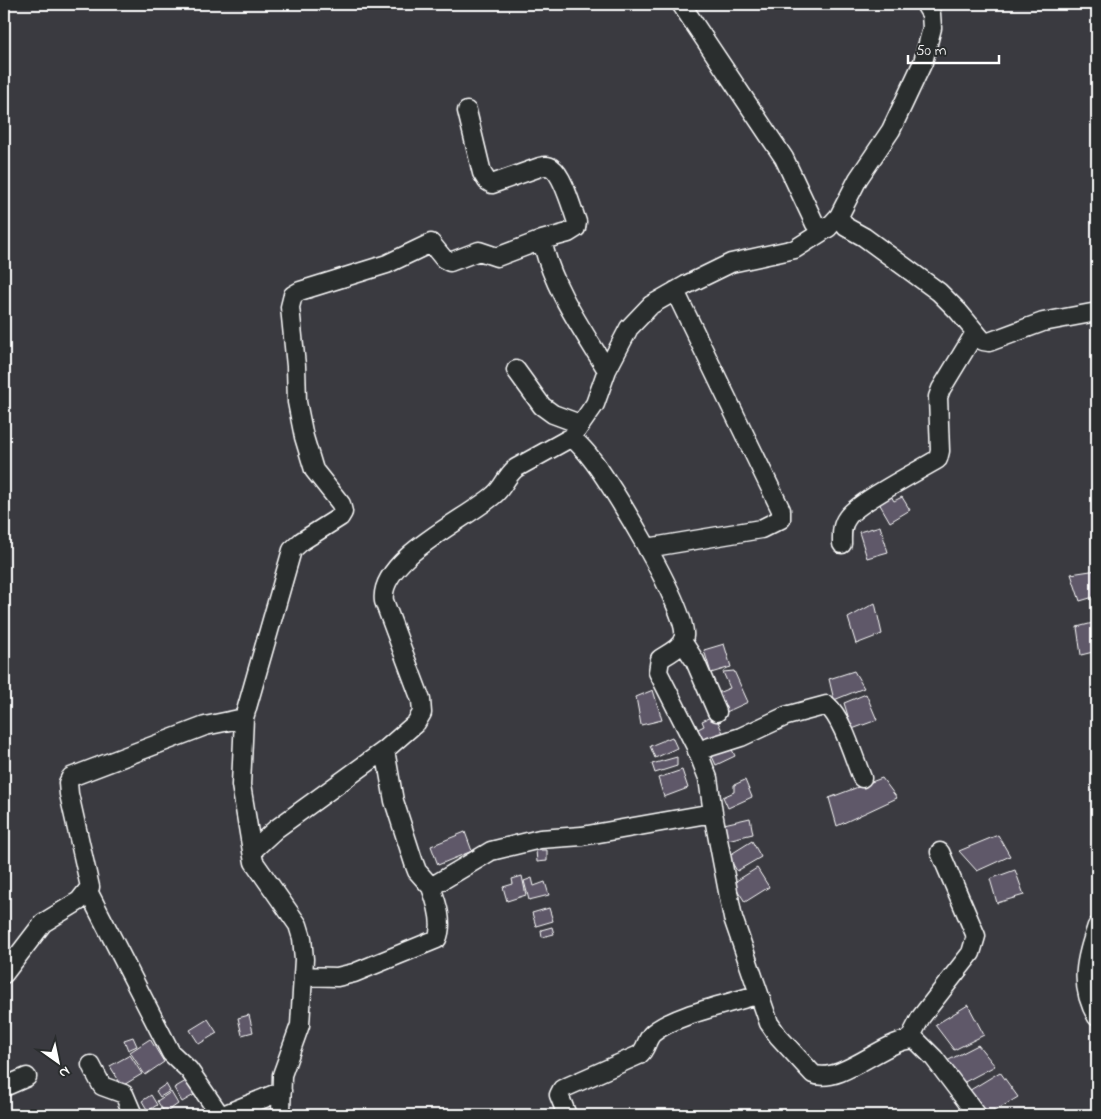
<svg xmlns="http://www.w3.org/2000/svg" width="1101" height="1119" font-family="'Indie Flower',sans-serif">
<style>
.building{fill:#5f5869;stroke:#fff}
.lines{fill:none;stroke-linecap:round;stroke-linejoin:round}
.minor-casing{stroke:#fff;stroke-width:21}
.minor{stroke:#2a2d2e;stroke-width:18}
</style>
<rect width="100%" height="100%" fill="#3a3a40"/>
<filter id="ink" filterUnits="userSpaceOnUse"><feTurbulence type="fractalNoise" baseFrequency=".02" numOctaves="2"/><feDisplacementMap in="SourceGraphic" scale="10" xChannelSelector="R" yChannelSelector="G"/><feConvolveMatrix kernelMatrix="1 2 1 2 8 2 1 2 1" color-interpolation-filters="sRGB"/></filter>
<g filter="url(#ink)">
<path class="building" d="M 891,496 L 894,501 L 902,497 L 910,510 L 890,522 L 879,503 Z
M 880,526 L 888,552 L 867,558 L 859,532 Z
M 1097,570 L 1097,596 L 1080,601 L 1071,574 Z
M 875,603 L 882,634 L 856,644 L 848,618 Z
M 1097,622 L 1097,651 L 1081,655 L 1077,627 Z
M 724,644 L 731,667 L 711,673 L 704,650 Z
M 734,671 L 748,702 L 722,714 L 713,695 L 730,688 L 723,672 Z
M 854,671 L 864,688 L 834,700 L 829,679 Z
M 653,690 L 662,720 L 641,725 L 636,697 Z
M 866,694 L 877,720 L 852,729 L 844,703 Z
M 715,715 L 723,733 L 702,743 L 692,732 L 704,726 L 702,721 Z
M 672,737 L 677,748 L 655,758 L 650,746 Z
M 729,743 L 735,756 L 716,765 L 710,752 Z
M 677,757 L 677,766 L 655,773 L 652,764 Z
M 682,770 L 688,788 L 664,797 L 658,778 Z
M 882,778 L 897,798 L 837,826 L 829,798 Z
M 745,780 L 752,797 L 728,808 L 723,797 L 734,792 L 734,785 Z
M 750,818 L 753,834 L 727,840 L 724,824 Z
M 465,832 L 472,851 L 438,865 L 431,846 Z
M 998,835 L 1010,856 L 977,871 L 959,851 Z
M 752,841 L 761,857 L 737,871 L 728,856 Z
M 536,850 L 547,850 L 547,861 L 537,862 Z
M 757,868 L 769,887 L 745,902 L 733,883 Z
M 1015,870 L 1024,895 L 997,903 L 990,879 Z
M 522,876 L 526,895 L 507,901 L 503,887 L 513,884 L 512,879 Z
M 532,878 L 534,886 L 545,882 L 549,895 L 529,900 L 524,881 Z
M 549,908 L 553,921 L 536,926 L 532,913 Z
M 552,927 L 554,934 L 542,937 L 541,930 Z
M 968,1005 L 984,1035 L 954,1050 L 935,1025 Z
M 249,1015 L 253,1032 L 242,1035 L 238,1018 Z
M 208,1019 L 217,1033 L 199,1044 L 190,1030 Z
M 133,1037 L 137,1046 L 128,1050 L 124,1040 Z
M 150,1039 L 164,1062 L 145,1075 L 130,1052 Z
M 978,1045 L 995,1066 L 961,1084 L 945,1062 Z
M 130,1055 L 142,1074 L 122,1086 L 110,1066 Z
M 1000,1072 L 1018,1097 L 988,1115 L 967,1092 Z
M 186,1081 L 194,1095 L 182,1102 L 174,1088 Z
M 166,1084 L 170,1091 L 160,1097 L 156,1091 Z
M 171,1092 L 178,1104 L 165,1113 L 157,1101 Z
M 151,1095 L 157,1105 L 148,1111 L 142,1101 Z"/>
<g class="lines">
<g class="minor-casing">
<path id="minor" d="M 681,4 L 784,158 L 815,224 L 828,228
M 925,4 L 931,14 L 932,28 L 923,62 L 891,130 L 858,179 L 839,216 L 828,228 L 795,249 L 731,263 L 686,285 L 651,305 L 629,328 L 607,370 L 595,404 L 572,437 C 578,444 585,450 590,457 C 610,481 688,610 684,636 C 683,647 669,653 660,659 L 658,672 L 695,745 L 708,778 L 713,813 L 733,918 L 769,1023 L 778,1036 L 813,1074 C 842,1086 891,1034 916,1040 L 934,1058 L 977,1115
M 467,111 L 482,173 L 487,181 L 492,184 L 540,167 C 544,166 548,165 552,168 C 563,175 572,209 577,222 L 576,228 L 568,233 L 542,240
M 839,216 L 846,227 L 864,237 L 939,292 L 958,311 L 983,341 L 989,342 L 1043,322 L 1097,312
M 516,370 L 542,406 L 553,414 L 580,424
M 842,544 C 842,535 841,526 847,518 C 856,503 920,470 938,459 L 940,451 L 938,397 L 941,389 L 975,333
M 647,548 L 761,529 L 781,519 L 781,510 L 675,291
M 682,641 L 695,661 L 717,712
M 385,750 L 394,801 L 414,863 L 417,871 L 431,887
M 697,751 L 741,737 L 786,716 L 827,705 C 843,719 854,759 862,778
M 252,851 L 241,785 L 244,718 L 292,550 L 302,541 L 340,517 L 343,512 L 341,504 L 314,470 L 304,437 L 297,402 L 296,366 L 290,307 L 293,295 L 300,291 L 387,264 L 431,243 L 444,259 L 450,262 L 479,251 L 497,257 L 542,240 C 552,287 582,329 607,370
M 88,891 L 171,1053 L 189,1070 L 220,1115
M 1097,926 C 1086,960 1078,984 1097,1017
M 4,974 L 43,923 L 79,901 L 90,887 L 69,794 L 68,783 L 71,777 L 205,726 L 244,718
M 303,976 L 337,977 L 354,973 L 437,939 C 444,924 437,903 431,887 L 491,851 L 540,839 L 582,836 L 713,813
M 910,1038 L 921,1017 L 971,953 L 976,936 L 940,852
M 91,1065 L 102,1086 L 124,1094 L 133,1115
M 4,1087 L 27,1077
M 223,1115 L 282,1091
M 281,1115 L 282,1075 L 300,1025 L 304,959 L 302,938 L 298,925 L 254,862 L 252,851 L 276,829 L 385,750 L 416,723 L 422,713 L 421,700 L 384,601 C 378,559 467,519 494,495 C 503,488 506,476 516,468 L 572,437
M 567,1115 L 559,1095 L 562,1089 L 639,1055 C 647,1049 646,1039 653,1033 C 676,1014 730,1004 759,994"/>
</g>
<use href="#minor" class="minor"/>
</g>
</g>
<rect width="1101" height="1119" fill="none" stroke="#2a2d2e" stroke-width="20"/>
<rect x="10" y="10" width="1081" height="1099" fill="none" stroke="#fff" stroke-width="2" filter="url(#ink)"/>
<g transform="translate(58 1062) rotate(147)" stroke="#2a2d2e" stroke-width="4" paint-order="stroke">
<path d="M0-4L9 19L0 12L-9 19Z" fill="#ffffff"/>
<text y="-8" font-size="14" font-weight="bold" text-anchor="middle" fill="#ffffff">N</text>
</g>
<path d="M908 55v8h91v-8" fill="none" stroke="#ffffff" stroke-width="2.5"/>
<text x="916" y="55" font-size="15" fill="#ffffff" stroke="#2a2d2e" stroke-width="4" paint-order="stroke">50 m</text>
</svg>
